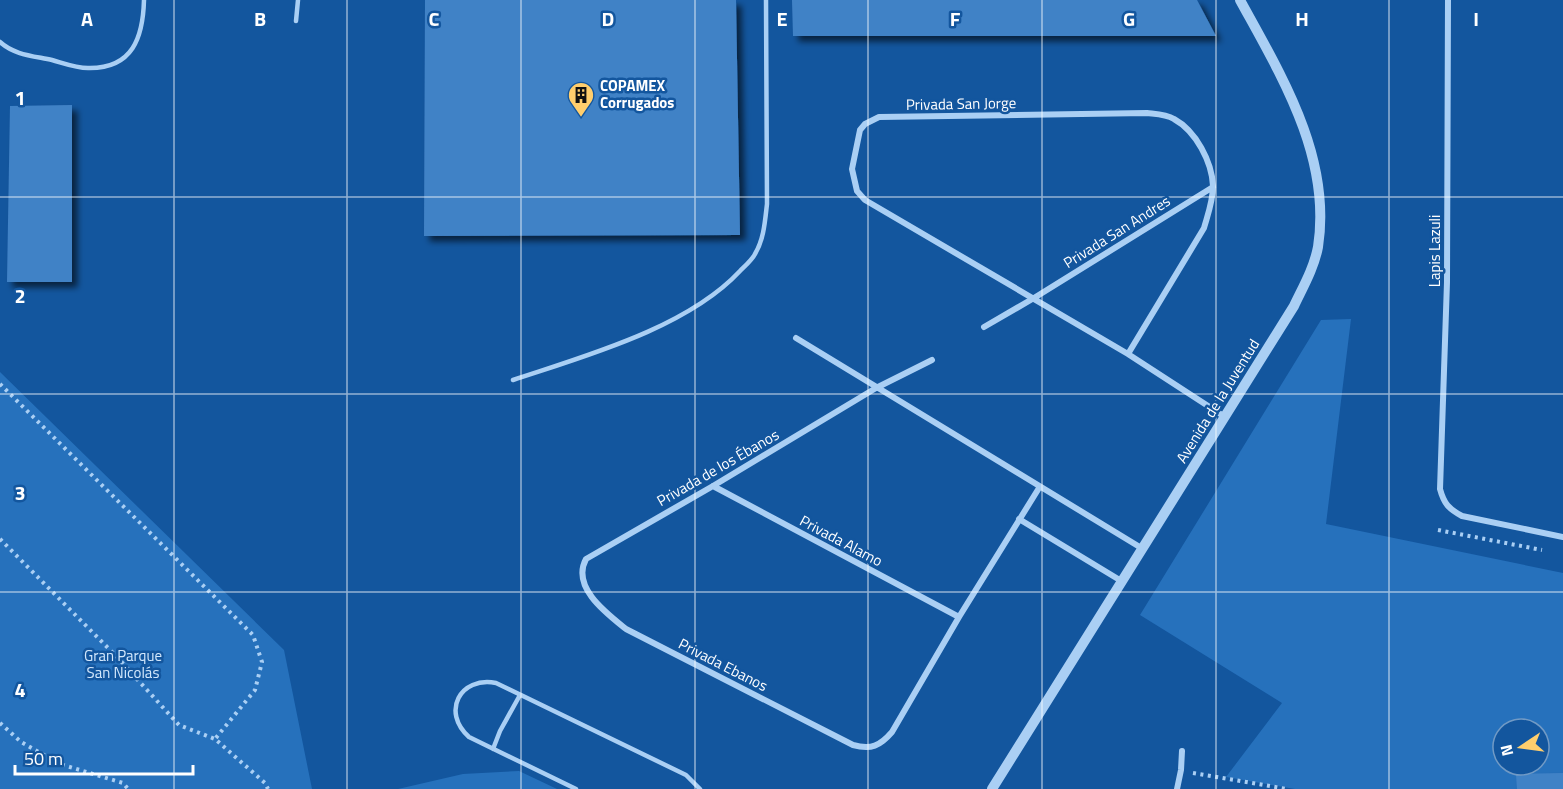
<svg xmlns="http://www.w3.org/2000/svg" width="1563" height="789" font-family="'Titillium Web',sans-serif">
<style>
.green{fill:#2671bc;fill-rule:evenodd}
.building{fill:#4182c6;filter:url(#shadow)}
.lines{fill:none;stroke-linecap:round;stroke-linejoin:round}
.path{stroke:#aacff4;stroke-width:4;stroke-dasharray:3 4.5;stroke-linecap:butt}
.service{stroke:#aacff4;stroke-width:4.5}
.minor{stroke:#aacff4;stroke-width:6}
.tertiary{stroke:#aacff4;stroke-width:10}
.grid{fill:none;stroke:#fff;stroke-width:1.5;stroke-opacity:0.55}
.labels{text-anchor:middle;stroke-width:5;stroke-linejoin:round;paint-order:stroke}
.poi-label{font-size:15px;font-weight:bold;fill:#fff;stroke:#13569e;text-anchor:start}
.street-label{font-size:15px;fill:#fff;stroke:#13569e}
.park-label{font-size:15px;fill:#d3e8fd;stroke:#13569e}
.grid-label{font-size:20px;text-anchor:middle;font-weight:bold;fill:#fff;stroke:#13569e;stroke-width:5;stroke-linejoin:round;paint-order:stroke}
</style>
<defs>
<filter id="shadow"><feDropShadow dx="5.5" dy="5.5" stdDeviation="3" flood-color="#0009"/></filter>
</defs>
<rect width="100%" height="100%" fill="#13569e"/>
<path class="green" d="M 1351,319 L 1326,524 L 1563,573 L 1563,789 L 1295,789 L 1226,777 L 1282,703 L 1140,615 L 1321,320 ZM 1503,729 L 1539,729 L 1539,765 L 1503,765 Z
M 0,372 L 284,650 L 312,789 L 0,789 Z
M 519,771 L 557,789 L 398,789 L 463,774 Z"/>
<path class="building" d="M 425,0 L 736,0 L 740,235 L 424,236 Z
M 792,0 L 1197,0 L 1216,36 L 793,36 Z
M 72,105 L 72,282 L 7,282 L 10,106 Z
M 1563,773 L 1563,789 L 1517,789 L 1516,774 Z"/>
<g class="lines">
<path class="path" d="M 0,384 L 253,635 L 262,662 L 255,690 L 215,739
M 1438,530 L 1542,550
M 0,539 L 116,656 L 179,725 L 215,739 L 265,783 L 268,789
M 0,723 L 21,742 L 60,764 L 123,783 L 128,789
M 1193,773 L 1287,789"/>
<path class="service" d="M 296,21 L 298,0
M 0,42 C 14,55 34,56 52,60 C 63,63 76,68 88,68 C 133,69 143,37 144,0
M 513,380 C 585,356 687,328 740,271 C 745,266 752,260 755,254 C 764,239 765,221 767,204 L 766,0
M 493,749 L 500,731 L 520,695
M 576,789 L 469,737 C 441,712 460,676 496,683 L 686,775 L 700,789"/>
<path class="minor" d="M 1448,0 L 1447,282 L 1440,489 C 1444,504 1449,509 1462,516 L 1563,537
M 984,327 L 1034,298 L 1213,187
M 796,338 L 1143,549
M 1128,354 L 1204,228 C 1208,214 1213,201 1213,186 C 1212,162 1196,131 1174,119 C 1166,114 1156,114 1147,113 L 879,117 L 865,124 L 860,130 L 852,169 L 857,191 L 865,200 L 1128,354 L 1225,417
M 932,360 L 876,388 L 713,486 L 586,559 C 571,587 606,613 626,629 L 853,745 C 871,750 880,746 892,732 L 959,617 L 1039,488
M 713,486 L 959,617
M 1019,519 L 1123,582
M 1177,789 L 1181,770 L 1182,751"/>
<path class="tertiary" d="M 992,789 L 1294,306 C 1303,287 1314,268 1318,247 C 1332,157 1281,75 1240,0"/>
</g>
<path class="grid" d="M 174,0 L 174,789M 347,0 L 347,789M 521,0 L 521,789M 695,0 L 695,789M 868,0 L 868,789M 1042,0 L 1042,789M 1216,0 L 1216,789M 1389,0 L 1389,789M 0,197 L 1563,197M 0,394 L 1563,394M 0,592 L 1563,592"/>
<defs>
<g id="building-pin" transform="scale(1.35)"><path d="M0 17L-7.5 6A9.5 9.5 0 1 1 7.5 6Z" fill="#ffce6d" stroke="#13569e"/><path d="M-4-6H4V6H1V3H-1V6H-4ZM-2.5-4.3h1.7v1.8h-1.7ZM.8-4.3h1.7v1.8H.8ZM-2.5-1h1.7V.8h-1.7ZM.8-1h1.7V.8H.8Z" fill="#111"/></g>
</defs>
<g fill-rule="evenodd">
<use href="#building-pin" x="581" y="95"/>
</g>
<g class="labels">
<g class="poi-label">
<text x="600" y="91">COPAMEX<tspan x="600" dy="17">Corrugados</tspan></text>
</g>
<g class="street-label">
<text transform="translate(961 104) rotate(-1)" y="5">Privada San Jorge</text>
<text transform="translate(1117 232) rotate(-32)" y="5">Privada San Andres</text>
<text transform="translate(1435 251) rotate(-90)" y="5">Lapis Lazuli</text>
<text transform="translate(1218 401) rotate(-58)" y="5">Avenida de la Juventud</text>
<text transform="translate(718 468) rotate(-30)" y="5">Privada de los Ébanos</text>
<text transform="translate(841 541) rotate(28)" y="5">Privada Alamo</text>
<text transform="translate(723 665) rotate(27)" y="5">Privada Ebanos</text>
</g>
<g class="park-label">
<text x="123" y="661">Gran Parque<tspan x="123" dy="17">San Nicolás</tspan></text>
</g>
</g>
<g class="grid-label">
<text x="87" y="26">A</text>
<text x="260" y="26">B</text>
<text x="434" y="26">C</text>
<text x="608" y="26">D</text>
<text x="782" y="26">E</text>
<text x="955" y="26">F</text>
<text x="1129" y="26">G</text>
<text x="1302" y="26">H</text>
<text x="1476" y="26">I</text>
<text x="20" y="105">1</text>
<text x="20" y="303">2</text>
<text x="20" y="500">3</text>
<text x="20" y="697">4</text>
</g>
<g transform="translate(1521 747) rotate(257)"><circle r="28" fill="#13569e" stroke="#719ac5" stroke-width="1.5"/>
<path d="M0-4.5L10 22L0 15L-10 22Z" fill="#ffce6d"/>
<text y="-9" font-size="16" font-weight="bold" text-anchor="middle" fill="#ffffff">N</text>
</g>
<path d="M15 765v9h178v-9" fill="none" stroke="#ffffff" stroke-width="3"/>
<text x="24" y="765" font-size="18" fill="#ffffff" stroke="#13569e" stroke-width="4.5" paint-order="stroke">50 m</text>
</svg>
